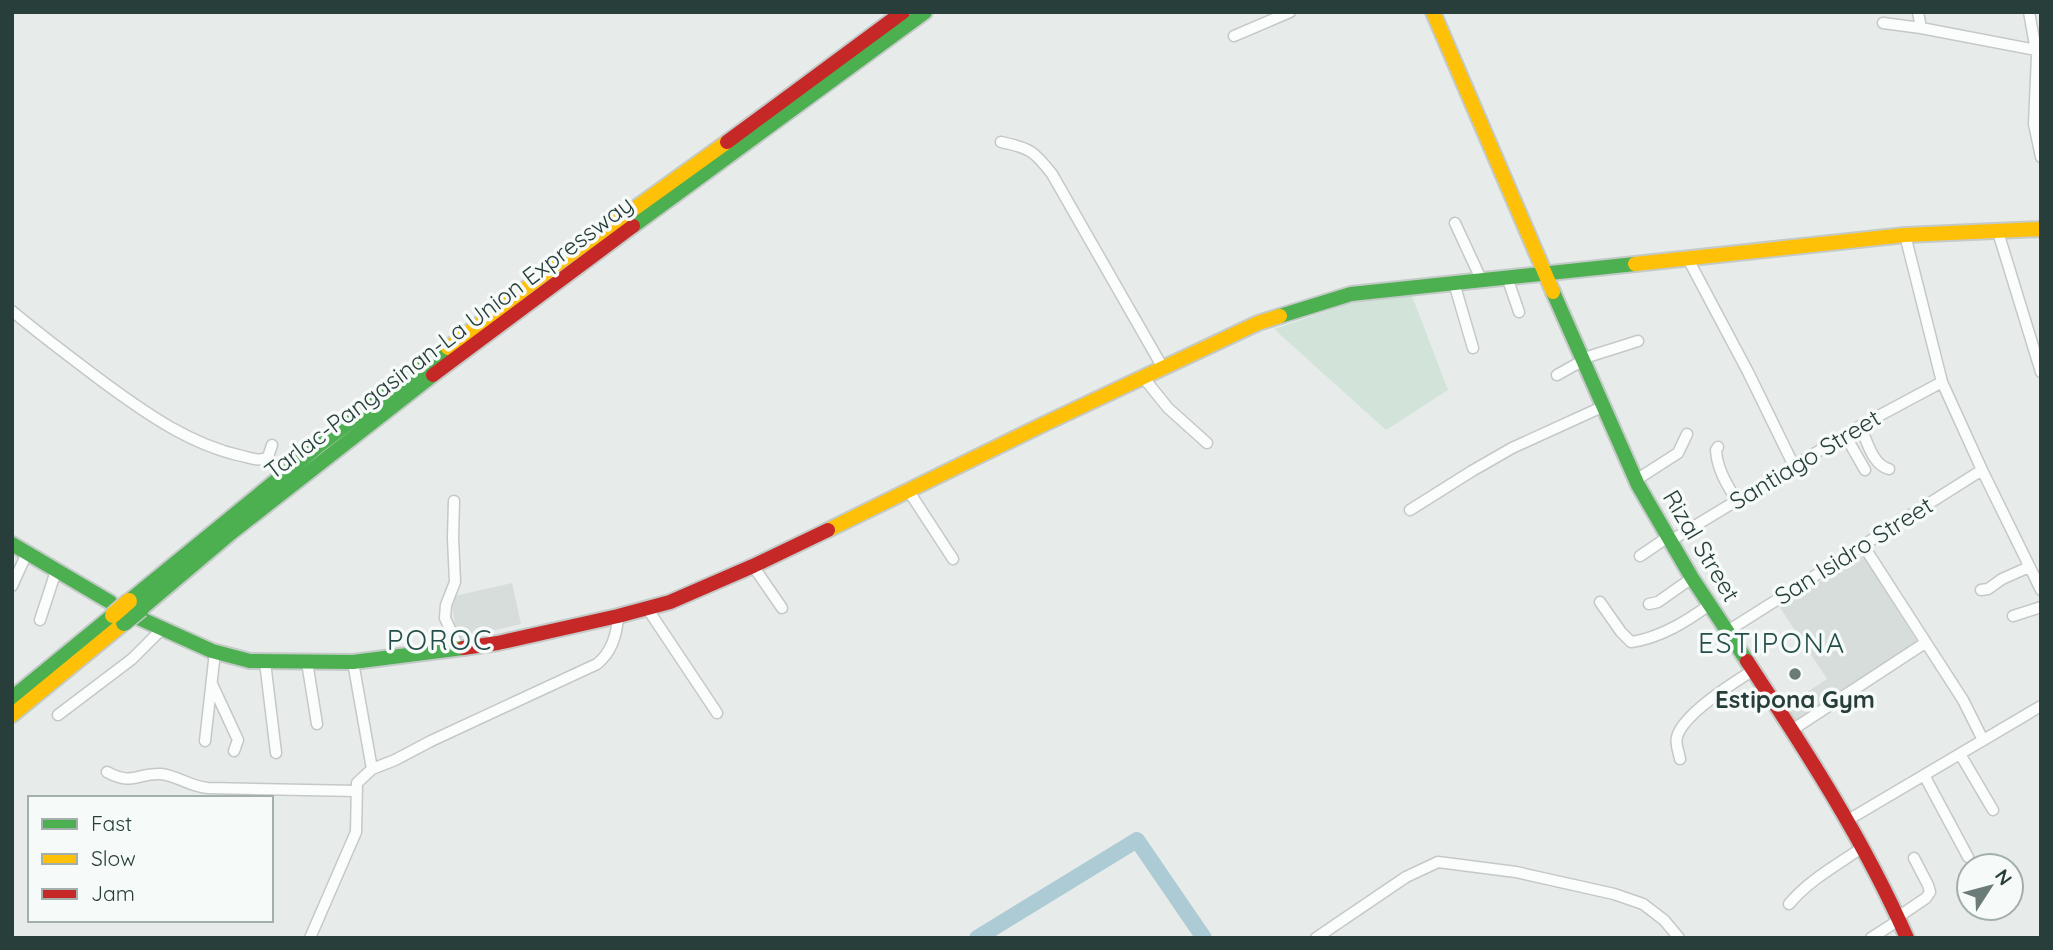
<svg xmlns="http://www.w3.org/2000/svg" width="2053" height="950" font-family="Quicksand,sans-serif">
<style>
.built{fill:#d6ddda}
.green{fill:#d2e3da}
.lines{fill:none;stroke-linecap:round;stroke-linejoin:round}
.river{stroke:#adcbd5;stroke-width:16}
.street-casing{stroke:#c4c9c7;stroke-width:13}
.fast-casing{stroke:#c4cac8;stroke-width:18}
.slow-casing{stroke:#c4cac8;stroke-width:18}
.jam-casing{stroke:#c4cac8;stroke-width:18}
.street{stroke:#fbfcfc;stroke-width:10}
.fast{stroke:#4caf50;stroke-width:14}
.slow{stroke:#ffc107;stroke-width:14}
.jam{stroke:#c62828;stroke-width:14}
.fast-bridge-casing{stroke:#c3cac9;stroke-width:19;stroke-linecap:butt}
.slow-bridge-casing{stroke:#c3cac9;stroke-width:19;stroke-linecap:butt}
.fast-bridge{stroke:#4caf50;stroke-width:16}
.slow-bridge{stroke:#ffc107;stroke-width:16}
.poi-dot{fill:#6a7b78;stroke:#f6faf9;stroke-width:2.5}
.labels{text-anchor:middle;stroke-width:7;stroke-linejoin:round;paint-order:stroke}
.street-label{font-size:24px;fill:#273e3a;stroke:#f6faf9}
.poi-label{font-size:24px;font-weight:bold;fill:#273e3a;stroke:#f6faf9}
.quarter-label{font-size:28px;letter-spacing:2px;fill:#244e49;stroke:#f6faf9}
</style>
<rect width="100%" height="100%" fill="#e7ecea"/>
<path class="built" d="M 1863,556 L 1918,643 L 1794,724 L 1783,708 L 1827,679 L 1779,606 Z
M 512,583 L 521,624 L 458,639 L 450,597 Z"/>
<path class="green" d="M 1412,296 L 1448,390 L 1386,430 L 1274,329 L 1351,303 Z"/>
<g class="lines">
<path class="river" d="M 977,938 L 1137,840 L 1204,938"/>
<g class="street-casing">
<path id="street" d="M 1918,12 L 1921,28 L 2036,50
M 2029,12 L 2037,56 L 2034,124 L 2041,157
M 1883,23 L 1921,28
M 1234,36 L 1290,12
M 1001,142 C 1030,148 1034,151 1052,174 L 1163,368
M 1455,223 L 1481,279
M 1998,232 L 2041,372
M 1905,235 L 1942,382 L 1982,470 L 2041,590
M 1688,259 L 1748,372 L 1794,466
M 1507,277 L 1519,312
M 1454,283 L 1473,348
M 12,311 C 43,337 74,360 106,384 C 147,414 191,445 242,456 C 251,458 260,462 268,457 L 272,445
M 1581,359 L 1638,341
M 1557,375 L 1582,361
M 1143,377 L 1168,408 L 1207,443
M 1860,426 C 1867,440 1872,465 1889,469
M 1845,435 L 1865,470
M 1718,447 L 1716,450 C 1717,469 1727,485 1737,501
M 1636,480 L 1678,453 L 1687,434
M 908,490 L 953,559
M 454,501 L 453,538 L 455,582 L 446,605 L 445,618 L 459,649
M 1410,510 L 1472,471 L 1512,448 L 1602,407
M 1670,541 L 1860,426 L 1942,382
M 1863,545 L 1963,700 L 1983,740
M 1640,556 L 1668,537
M 753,566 L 782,608
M 12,586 L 27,553
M 1981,590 L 1988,589 L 2002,579 L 2029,567
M 1600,602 L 1621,632 L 1631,642 C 1660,638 1686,622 1709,605
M 1649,604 L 1658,602 L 1692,578
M 647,608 L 717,713
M 2013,616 L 2041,607
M 40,620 L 56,571
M 1726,632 L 1982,470
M 265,662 L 276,753
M 307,662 L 317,724
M 353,662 L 372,769
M 212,684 L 238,740 L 234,751
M 58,715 L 132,659 L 162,629
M 1792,730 L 1925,643
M 205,741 L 215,652
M 1960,754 L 1993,810
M 1680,759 C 1679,753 1675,743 1677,737 C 1683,714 1733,683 1752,671
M 107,772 C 133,786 136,773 161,774 C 178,776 191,787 208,788 L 357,791
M 1924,775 L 1968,857
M 1848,820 L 2041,706
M 1789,904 C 1809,880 1837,865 1863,847
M 1898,917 L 1926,898 L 1930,892 L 1928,885 L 1914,858
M 310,938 L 356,832 L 357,783 L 372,769 L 395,760 L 431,741 L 597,664 C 612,652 617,634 618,616
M 1316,938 L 1406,877 L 1438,862 L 1516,872 L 1614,894 L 1643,904 L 1664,920 L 1679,938
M 1871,938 L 1899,920"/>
</g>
<g class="fast-casing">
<path id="fast" d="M 633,226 L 925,12
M 1553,292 L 1638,485 L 1692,578 L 1747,661
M 1280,316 L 1351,294 L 1635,264
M 12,544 L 110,602
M 129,601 L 317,447 L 448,348
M 141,609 L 231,533 L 433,375
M 139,618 L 212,651 L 250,661 L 353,662 L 463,648
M 12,698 L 113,615"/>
</g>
<g class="slow-casing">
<path id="slow" d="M 1433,12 L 1553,292
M 1635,264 L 1905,235 L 2041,229
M 448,348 L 559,263 L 727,142
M 828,530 L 1042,425 L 1258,323 L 1280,316
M 12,715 L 124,623"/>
</g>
<g class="jam-casing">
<path id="jam" d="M 727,142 L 903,12
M 433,375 L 633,226
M 463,648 L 498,643 L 618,616 L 670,602 L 753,566 L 828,530
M 1747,661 C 1806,751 1864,840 1907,938"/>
</g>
<use href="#street" class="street"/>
<use href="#fast" class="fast"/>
<use href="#slow" class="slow"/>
<use href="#jam" class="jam"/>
<g class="fast-bridge-casing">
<path id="fast-bridge" d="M 124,623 L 141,609"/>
</g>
<g class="slow-bridge-casing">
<path id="slow-bridge" d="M 113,615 L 129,601"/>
</g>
<use href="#fast-bridge" class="fast-bridge"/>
<use href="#slow-bridge" class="slow-bridge"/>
</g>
<circle class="poi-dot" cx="1795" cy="674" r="7"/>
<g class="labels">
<g class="street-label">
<text transform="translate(449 338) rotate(-37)" y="8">Tarlac-Pangasinan-La Union Expressway</text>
<text transform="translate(1805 460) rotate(-31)" y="8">Santiago Street</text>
<text transform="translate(1701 546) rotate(59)" y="8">Rizal Street</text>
<text transform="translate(1854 551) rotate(-32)" y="8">San Isidro Street</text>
</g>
<g class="poi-label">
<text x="1795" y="708">Estipona Gym</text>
</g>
<g class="quarter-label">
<text x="440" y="650">POROC</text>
<text x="1772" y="653">ESTIPONA</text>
</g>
</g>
<rect width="2053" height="950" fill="none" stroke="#273e3a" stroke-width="28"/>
<rect x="28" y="796" width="245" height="126" fill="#f6faf9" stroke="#a3afad" stroke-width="2"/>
<rect x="42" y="819" width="35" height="10" fill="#4caf50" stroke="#a3afad" stroke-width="2"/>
<text x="91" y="831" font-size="21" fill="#273e3a">Fast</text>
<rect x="42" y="854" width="35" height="10" fill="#ffc107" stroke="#a3afad" stroke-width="2"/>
<text x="91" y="866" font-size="21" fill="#273e3a">Slow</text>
<rect x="42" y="889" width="35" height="10" fill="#c62828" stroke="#a3afad" stroke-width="2"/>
<text x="91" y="901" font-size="21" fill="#273e3a">Jam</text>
<g transform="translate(1990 887) rotate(54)"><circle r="33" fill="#f6faf9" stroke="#a3afad" stroke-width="2"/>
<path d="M0-5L12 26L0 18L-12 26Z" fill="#6a7b78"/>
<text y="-10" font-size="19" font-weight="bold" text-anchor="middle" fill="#273e3a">N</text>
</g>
</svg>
